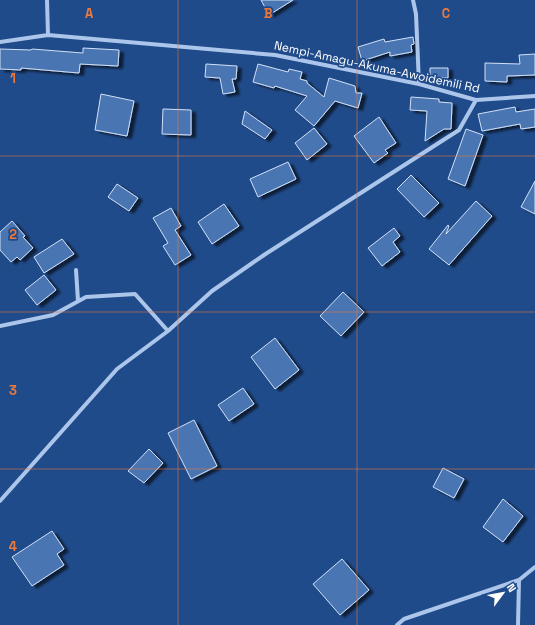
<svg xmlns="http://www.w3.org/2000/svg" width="535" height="625" font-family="'Space Grotesk',sans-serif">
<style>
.building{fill:#4974b2;stroke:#d1e1f8;filter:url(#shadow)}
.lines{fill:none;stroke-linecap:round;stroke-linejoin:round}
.street{stroke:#acc6eb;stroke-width:4}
.grid{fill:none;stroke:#ed7a3d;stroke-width:1;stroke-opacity:0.55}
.labels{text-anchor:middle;stroke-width:3.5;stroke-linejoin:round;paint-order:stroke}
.street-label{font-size:12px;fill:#fff;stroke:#204b8a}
.grid-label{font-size:13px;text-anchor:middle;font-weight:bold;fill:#ed7a3d;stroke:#204b8a;stroke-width:3.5;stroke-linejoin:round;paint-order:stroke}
</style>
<defs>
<filter id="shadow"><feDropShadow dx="4.5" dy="2.5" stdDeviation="1" flood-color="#0009"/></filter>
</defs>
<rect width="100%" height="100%" fill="#204b8a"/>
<path class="building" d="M 261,0 L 293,0 L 269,15 Z
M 413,37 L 414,44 L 411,45 L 412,52 L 390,56 L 390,52 L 362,61 L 358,47 L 384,39 L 385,42 Z
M 83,48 L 119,50 L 118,66 L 80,64 L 79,73 L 21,68 L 21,70 L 0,69 L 0,49 L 31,50 L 32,49 L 83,53 Z
M 535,54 L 535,75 L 507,76 L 507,82 L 485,81 L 485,63 L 520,64 L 519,55 Z
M 206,64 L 237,66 L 236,79 L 232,79 L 235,92 L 223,94 L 220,78 L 205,77 Z
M 258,64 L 288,72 L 289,69 L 302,72 L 300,79 L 307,81 L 307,83 L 324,97 L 329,78 L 355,86 L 356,93 L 362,93 L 358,108 L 335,101 L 314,126 L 295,110 L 307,96 L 275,86 L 274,88 L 253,82 Z
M 430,68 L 448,68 L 448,78 L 430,78 Z
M 101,94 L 134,101 L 127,136 L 95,130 Z
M 411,97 L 439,99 L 439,102 L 452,103 L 451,129 L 444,129 L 425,141 L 427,111 L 410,110 Z
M 515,107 L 516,112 L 535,109 L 535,127 L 521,129 L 520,124 L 482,131 L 478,114 Z
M 163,109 L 191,110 L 191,135 L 162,134 Z
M 245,111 L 272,130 L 265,139 L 242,124 Z
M 379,117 L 396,143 L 385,150 L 388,153 L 374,163 L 354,136 Z
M 314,128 L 327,144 L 307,160 L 295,143 Z
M 466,129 L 483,135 L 465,186 L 448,179 Z
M 288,162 L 296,179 L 258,197 L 250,179 Z
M 411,175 L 439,203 L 424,217 L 397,189 Z
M 535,181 L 535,214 L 521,207 Z
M 117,184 L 138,198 L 129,211 L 108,197 Z
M 476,201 L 492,216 L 449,265 L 429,249 L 448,225 L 449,226 L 446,234 Z
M 224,204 L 239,226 L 212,244 L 198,222 Z
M 171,208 L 181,226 L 175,230 L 191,255 L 175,265 L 163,246 L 168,243 L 153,218 Z
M 12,221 L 25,236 L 23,237 L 33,248 L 20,260 L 17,257 L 11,262 L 0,250 L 0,232 Z
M 394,228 L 400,236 L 393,242 L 400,252 L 382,266 L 368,248 Z
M 62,239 L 74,254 L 44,273 L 34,257 Z
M 44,275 L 56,290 L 37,305 L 25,290 Z
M 343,292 L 364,312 L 341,336 L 320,316 Z
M 275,338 L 299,370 L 275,389 L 251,357 Z
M 243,388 L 254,404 L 229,421 L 218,405 Z
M 194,420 L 217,466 L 191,479 L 168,433 Z
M 149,449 L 163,463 L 144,483 L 128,471 Z
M 443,468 L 464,479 L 454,498 L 433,487 Z
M 503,499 L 523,516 L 503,542 L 483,527 Z
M 52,531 L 64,549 L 57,554 L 64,565 L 32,586 L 12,557 Z
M 342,559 L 369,590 L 340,615 L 313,584 Z"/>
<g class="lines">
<path class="street" d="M 47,0 L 48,35
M 413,0 L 416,14 L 419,84
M 0,42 L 48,35 L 275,55 L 419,84 L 476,100 L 535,96
M 76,270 L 78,301
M 0,326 L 53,315 L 86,297 L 135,294 L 168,331
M 0,501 L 117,369 L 168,331 L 212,291 L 264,255 L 459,130 L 476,100
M 397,625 L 404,619 L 519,580 L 535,567
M 518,625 L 519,580"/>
</g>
<path class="grid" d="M 178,0 L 178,625M 357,0 L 357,625M 0,156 L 535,156M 0,312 L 535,312M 0,469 L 535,469"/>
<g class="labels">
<g class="street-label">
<text transform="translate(377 67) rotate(12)" y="4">Nempi-Amagu-Akuma-Awoidemili Rd</text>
</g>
</g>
<g class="grid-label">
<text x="89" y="18">A</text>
<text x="268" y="18">B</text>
<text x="446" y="18">C</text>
<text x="13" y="83">1</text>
<text x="13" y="239">2</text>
<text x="13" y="395">3</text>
<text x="13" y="551">4</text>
</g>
<g transform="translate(503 593) rotate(58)" stroke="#204b8a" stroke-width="3" paint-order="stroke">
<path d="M0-3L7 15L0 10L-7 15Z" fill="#ffffff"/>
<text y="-6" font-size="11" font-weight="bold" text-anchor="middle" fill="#ffffff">N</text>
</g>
</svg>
